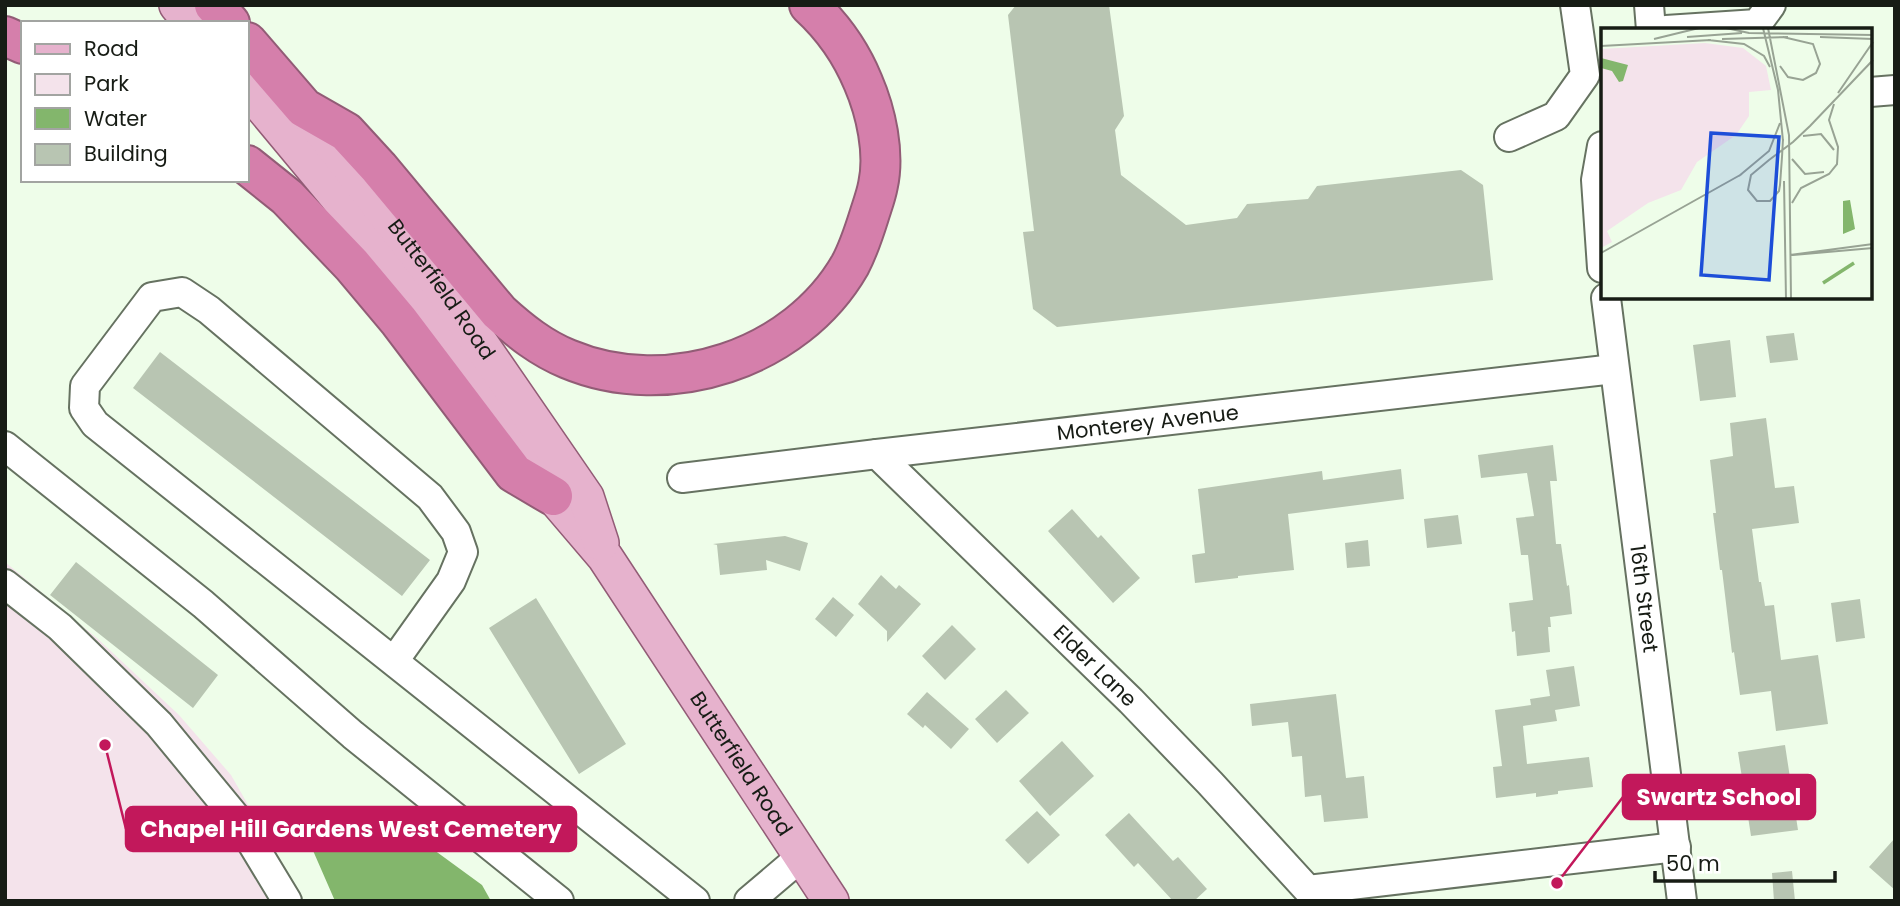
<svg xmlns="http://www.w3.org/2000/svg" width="1900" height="906" font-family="Poppins,sans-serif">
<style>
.green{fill:#f4e3eb}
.water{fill:#83b66c}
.building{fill:#b8c5b2}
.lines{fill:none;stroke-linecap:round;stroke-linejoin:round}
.minor-casing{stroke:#667261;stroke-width:32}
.major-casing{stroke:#925c76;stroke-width:38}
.highway-casing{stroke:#925c76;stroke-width:42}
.minor{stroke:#fff;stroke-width:28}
.major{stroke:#e6b2cd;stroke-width:35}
.highway{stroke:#d57fab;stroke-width:38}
.labels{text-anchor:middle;stroke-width:5;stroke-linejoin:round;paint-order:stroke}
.street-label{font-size:21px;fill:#171c15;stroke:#fff}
.inset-river{fill:none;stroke:#83b66c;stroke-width:3.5}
.inset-road{fill:none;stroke:#98a394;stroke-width:2}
.view{fill:#1d4ed8;fill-opacity:0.15;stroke:#1d4ed8;stroke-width:3.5}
.inset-edge{fill:none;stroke:#171c15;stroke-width:3.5}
.leader{fill:none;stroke:#c2185b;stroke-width:2.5}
.callout-dot{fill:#c2185b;stroke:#fff;stroke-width:2.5}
.callout{fill:#c2185b;stroke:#c2185b;stroke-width:2.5}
.callout-label{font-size:23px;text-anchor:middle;font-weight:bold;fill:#fff}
</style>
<rect width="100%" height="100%" fill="#eefde9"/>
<path class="green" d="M 5,562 L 98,639 L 179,715 L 231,775 L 303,901 L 5,901 Z"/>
<path class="water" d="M 370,810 L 382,812 L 482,885 L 491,901 L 335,901 L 311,846 L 360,818 Z"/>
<path class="building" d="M 1016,5 L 1109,5 L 1124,116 L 1115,130 L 1121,175 L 1186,225 L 1237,218 L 1247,204 L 1308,199 L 1317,186 L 1461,170 L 1483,185 L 1493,280 L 1057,327 L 1033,309 L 1023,232 L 1034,231 L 1008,15 Z
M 1794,333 L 1798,360 L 1770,363 L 1766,336 Z
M 1730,340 L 1736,397 L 1700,401 L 1693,345 Z
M 160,352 L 430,560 L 402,596 L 133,388 Z
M 1766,418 L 1775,488 L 1794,486 L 1799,523 L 1752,529 L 1759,582 L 1761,582 L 1765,606 L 1774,605 L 1781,660 L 1818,655 L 1828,724 L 1776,731 L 1771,691 L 1740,695 L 1734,652 L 1732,653 L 1722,570 L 1720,570 L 1713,513 L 1716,513 L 1710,460 L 1733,456 L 1730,423 Z
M 1553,445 L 1557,481 L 1550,481 L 1556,544 L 1561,544 L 1567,586 L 1569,585 L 1572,614 L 1550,617 L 1551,627 L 1548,627 L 1550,652 L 1517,656 L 1515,631 L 1512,632 L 1509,603 L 1533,600 L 1528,555 L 1521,555 L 1516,518 L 1534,516 L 1527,473 L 1481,478 L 1478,455 Z
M 1401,469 L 1404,499 L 1288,514 L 1294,570 L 1238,576 L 1238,578 L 1195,583 L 1192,555 L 1205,553 L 1198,489 L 1322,471 L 1323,480 Z
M 1072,509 L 1098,538 L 1101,535 L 1140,578 L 1113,603 L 1048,531 Z
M 1458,515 L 1462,544 L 1427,548 L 1424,519 Z
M 785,536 L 808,543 L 800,571 L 766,560 L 767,570 L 720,575 L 717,545 L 713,544 Z
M 1368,540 L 1370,566 L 1347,568 L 1345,543 Z
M 76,562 L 218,675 L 193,708 L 50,595 Z
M 881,575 L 896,589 L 899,585 L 921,604 L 887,642 L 887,631 L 858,604 Z
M 833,597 L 854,615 L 836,637 L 815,619 Z
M 536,598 L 626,744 L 579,774 L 489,628 Z
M 1860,599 L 1865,638 L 1836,642 L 1831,603 Z
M 952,625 L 976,649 L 945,680 L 922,656 Z
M 1574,666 L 1580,706 L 1555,710 L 1557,721 L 1523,726 L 1527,764 L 1589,757 L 1593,787 L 1558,791 L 1558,794 L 1536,797 L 1536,793 L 1496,798 L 1493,767 L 1502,766 L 1495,710 L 1531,705 L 1530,699 L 1550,696 L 1546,670 Z
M 1006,690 L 1029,713 L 997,743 L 975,719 Z
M 927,692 L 969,729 L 951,749 L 925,725 L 923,728 L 907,714 Z
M 1336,694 L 1346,778 L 1364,776 L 1368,818 L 1324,822 L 1321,795 L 1305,797 L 1302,756 L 1292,757 L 1288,722 L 1252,726 L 1250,704 Z
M 1062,741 L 1094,776 L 1050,816 L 1019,781 Z
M 1785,745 L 1798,830 L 1751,836 L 1738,752 Z
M 1037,811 L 1060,835 L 1028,864 L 1005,840 Z
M 1129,813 L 1173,861 L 1178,857 L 1207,889 L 1194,901 L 1173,901 L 1138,863 L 1134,867 L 1105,835 Z
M 1895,838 L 1895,890 L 1869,867 Z
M 1792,871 L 1795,901 L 1774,901 L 1772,873 Z"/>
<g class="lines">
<g class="minor-casing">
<g id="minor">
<path d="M 1649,5 L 1651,30"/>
<path d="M 1666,30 L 1757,24 L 1771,5"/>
<path d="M 1870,92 L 1895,90"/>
<path d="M 1509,137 L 1556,116 L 1585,75 L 1575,5"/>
<path d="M 1602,146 L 1596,180 L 1602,268"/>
<path id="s1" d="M 1606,298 L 1682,901"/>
<path d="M 5,446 L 203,604 L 353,735 L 559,901"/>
<path id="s2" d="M 877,454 L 1131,701 L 1210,783 L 1308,890 L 1676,847"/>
<path id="s3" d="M 682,478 L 877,454 L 1614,369"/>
<path d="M 5,584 L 60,627 L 159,724 L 238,820 L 287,901"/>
<path d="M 394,661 L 451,581 L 463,552 L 456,532 L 430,497 L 209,310 L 182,292 L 152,297 L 85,386 L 84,408 L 95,424 L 695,901"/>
<path d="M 749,901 L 802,856"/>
</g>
</g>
<g class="major-casing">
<g id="major">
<path d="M 177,5 L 192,23"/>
<path id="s4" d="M 247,88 L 336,195 L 416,299 L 553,496 L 605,557 L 831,901"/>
<path id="s5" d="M 309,114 L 436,279 L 586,497 L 601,543"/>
</g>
</g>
<g class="highway-casing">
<path id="highway" d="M 214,5 L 230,23
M 5,36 L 23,44
M 247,42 L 304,108 L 346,132 L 379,168 L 499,312 C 520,331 541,348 568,359 C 668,401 796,359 850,265 C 858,250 864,232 869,216 C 872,206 876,196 878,185 C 885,153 876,112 863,82 C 851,53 833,27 809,5
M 247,165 L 287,197 L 352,265 L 399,321 L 514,473 L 553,496"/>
</g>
<use href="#minor" class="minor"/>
<use href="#major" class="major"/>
<use href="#highway" class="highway"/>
</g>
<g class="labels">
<g class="street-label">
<text dy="7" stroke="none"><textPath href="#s5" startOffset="220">Butterfield Road</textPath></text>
<text dy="7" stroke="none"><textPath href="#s3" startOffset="469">Monterey Avenue</textPath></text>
<text dy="7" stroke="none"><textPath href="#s1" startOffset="303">16th Street</textPath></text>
<text dy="7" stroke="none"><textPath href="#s2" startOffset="304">Elder Lane</textPath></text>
<text dy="7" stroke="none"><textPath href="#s4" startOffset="838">Butterfield Road</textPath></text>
</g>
</g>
<g transform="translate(1601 28)">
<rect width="271" height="271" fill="#eefde9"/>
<path d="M 104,15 L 142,20 L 165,38 L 170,62 L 148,64 L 148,88 L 135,107 L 96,134 L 80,162 L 47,175 L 6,203 L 11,214 L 0,220 L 0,21 Z" fill="#f4e3eb"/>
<path d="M 0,30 L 27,37 L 22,53 L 18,54 L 11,43 L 0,40 ZM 249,172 L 254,201 L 242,206 L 242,173 Z" fill="#83b66c"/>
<path class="inset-river" d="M 222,255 L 253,235"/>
<path class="inset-road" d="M 125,0 L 148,5 L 272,7M 162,0 L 177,62 L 182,113M 167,0 L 188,107 L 190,271M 86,9 L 141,5M 219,9 L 272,11M 53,11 L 98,0M 121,11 L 187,9M 107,12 L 143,16 L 163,28 L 169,39M 0,18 L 110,12M 179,38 L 187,49 L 202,52 L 215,45 L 219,36 L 212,16 L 182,9M 237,65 L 272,14M 202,108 L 220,106 L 233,122M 182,111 L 181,129 L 179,157 L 178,163 L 169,173 L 156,173 L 147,162 L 150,147 L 168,132 L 192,114 L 209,98 L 272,32M 191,131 L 204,146 L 223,144M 138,148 L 168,123 L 179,95M 183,153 L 185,271M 191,175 L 200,160 L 228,146 L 236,136 L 237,119 L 228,92 L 233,76M 0,225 L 141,146M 189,227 L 272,216M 192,227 L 272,220"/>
<path class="view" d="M 110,105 L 178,109 L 168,252 L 100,247 Z"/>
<rect width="271" height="271" class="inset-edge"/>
</g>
<path class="leader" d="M1557 883L1623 797M105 745L126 829"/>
<g class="callout-dot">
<circle cx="1557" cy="883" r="7"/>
<circle cx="105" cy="745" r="7"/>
</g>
<g class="callout">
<rect x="1623" y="775" width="192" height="44" rx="7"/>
<rect x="126" y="807" width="450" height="44" rx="7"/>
</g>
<g class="callout-label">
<text x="1719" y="805">Swartz School</text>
<text x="351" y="837">Chapel Hill Gardens West Cemetery</text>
</g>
<rect width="1900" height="906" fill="none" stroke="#171c15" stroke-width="14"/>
<rect x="21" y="21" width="228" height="161" fill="#ffffff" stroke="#a2a4a1" stroke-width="2"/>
<rect x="35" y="44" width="35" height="10" fill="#e6b2cd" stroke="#a2a4a1" stroke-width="2"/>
<text x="84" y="56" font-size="21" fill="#171c15">Road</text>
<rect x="35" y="74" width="35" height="21" fill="#f4e3eb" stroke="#a2a4a1" stroke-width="2"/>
<text x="84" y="91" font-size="21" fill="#171c15">Park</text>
<rect x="35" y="108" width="35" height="21" fill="#83b66c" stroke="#a2a4a1" stroke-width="2"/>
<text x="84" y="126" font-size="21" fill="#171c15">Water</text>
<rect x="35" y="144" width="35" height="21" fill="#b8c5b2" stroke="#a2a4a1" stroke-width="2"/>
<text x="84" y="161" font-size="21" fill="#171c15">Building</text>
<path d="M1655 871v10h180v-10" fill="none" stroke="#171c15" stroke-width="3.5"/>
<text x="1666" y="871" font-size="21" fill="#171c15" stroke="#ffffff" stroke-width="5" paint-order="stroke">50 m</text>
</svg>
